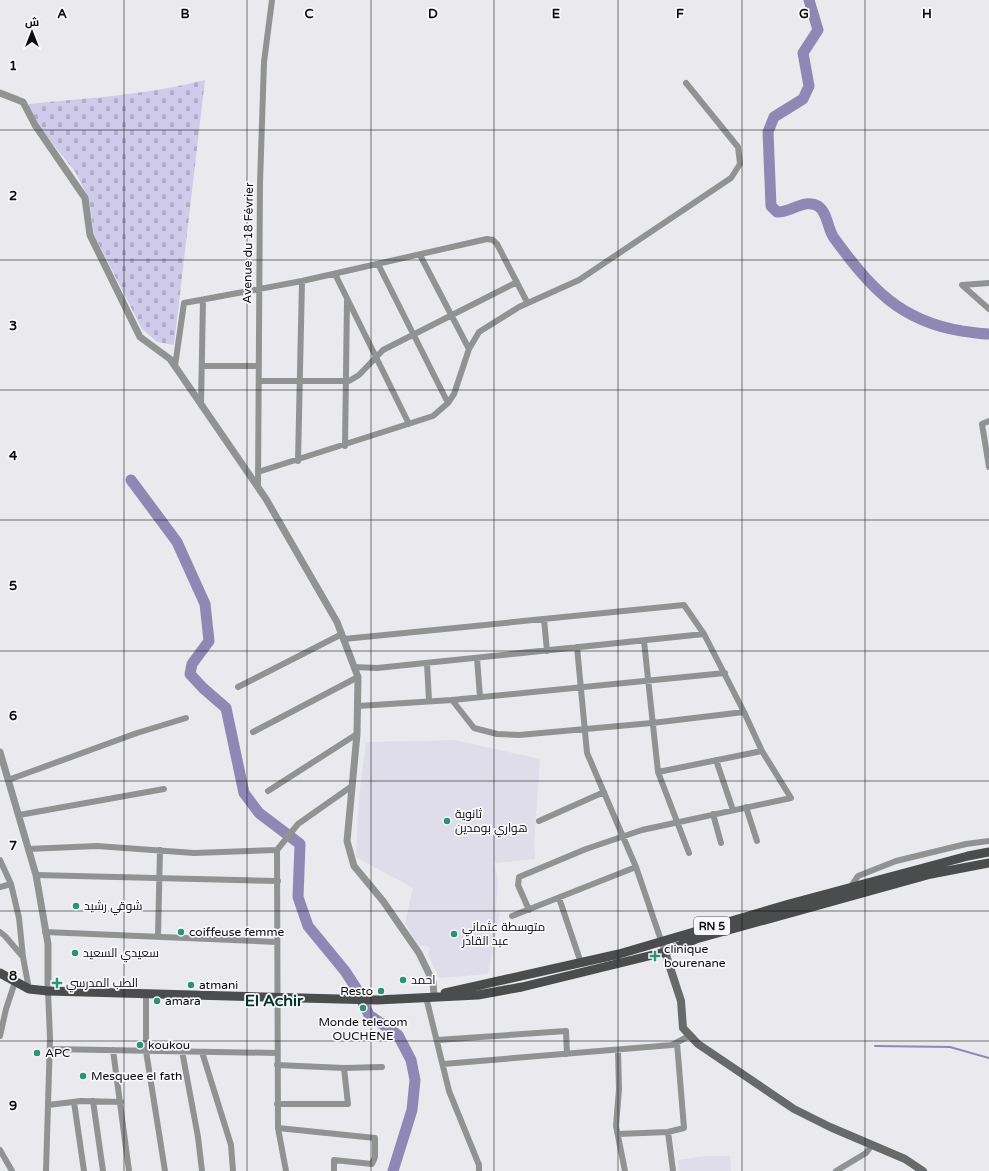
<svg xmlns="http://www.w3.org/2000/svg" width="989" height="1171" font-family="'Varela Round',Cairo,sans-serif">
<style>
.built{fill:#dfdde9}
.cemetery{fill:url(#cemetery-stones)}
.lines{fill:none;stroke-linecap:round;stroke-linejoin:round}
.stream{stroke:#9088b4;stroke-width:2}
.river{stroke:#9088b4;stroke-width:11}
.minor{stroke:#919392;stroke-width:6}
.tertiary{stroke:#919392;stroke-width:7}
.secondary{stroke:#676a69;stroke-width:8}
.primary{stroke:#4a4d4c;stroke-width:9}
.grid{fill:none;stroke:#0c0c0d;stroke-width:1;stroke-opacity:0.55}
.poi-dot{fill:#2c9472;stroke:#f8f7fb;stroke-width:1.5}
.labels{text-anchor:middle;stroke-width:3.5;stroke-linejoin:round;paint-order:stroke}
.shield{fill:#f8f7fb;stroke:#535254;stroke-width:1}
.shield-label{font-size:11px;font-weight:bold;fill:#0c0c0d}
.street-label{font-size:12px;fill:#0c0c0d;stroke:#f8f7fb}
.poi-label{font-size:12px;fill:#0c0c0d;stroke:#f8f7fb;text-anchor:start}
.district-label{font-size:16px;font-weight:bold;fill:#013626;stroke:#f8f7fb}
.grid-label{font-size:13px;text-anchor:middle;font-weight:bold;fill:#0c0c0d;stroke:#f8f7fb;stroke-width:3.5;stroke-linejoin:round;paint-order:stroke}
</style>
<defs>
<pattern id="cemetery-stones" width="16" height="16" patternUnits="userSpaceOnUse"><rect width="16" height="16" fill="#d0cbeb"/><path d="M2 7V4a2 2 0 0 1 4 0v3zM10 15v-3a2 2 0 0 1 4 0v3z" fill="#b1adc8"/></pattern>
</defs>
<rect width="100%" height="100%" fill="#eaeaee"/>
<path class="built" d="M 454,740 L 540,759 L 534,846 L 535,859 L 494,863 L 498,881 L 496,912 L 500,913 L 488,974 L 439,978 L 428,955 L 430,947 L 418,945 L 405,923 L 413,888 L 356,857 L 359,797 L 366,742 Z
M 704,1156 L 730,1156 L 731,1171 L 679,1171 L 678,1160 Z"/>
<path class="cemetery" d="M 205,80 L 174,345 L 157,342 L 142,329 L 94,235 L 91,211 L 87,196 L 76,173 L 41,129 L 28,107 L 29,104 C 88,98 147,95 205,80 Z"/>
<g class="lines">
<path class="stream" d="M 875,1046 L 950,1047 L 989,1058"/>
<path class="river" d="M 809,0 L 818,30 L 803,53 L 809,86 L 803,99 L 774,117 L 768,132 L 771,206 L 777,212 C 790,213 805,198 818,206 C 828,213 827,228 834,238 C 870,287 899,321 962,331 C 971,332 980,334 989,334
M 131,480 L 177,542 L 205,604 L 209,641 L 192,664 L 190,674 L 203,688 L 226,708 L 244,793 L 259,813 L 300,844 L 298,897 L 308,926 L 345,971 L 356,988 L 369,1015 L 398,1035 L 411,1060 L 415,1080 L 412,1110 L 393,1171"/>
<path class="minor" d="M 420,255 L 469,349
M 378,264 L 448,403
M 335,274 L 409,424
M 989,283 L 962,285 L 989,309
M 175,366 L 184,303 L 302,281 L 487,239 L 493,240 L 497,244 L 527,302
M 202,366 L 259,366
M 259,381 L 349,381 L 359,375 L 383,350 L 517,282
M 201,404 L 203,300
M 989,421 L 982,424 L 989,467
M 345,446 L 347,300
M 298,461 L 302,281
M 258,472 L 433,416 L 448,403 L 454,394 L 469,349 L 479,332 L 519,307 L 579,280 L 731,178 L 740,164 L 738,147 L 686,83
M 258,487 L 260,183 L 264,62 L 272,0
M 544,619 L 547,651
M 344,639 L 684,605 L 704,634
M 644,641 L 658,772 L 689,853
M 577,647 L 587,753 L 636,867 L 665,952
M 477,658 L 480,697
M 427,663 L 429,701
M 354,667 L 377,668 L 704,634 L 744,712 L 652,723 L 519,735 L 497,734 L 474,728 L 452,700
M 238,687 L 342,634
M 358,706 L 452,700 L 725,673
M 253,732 L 358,677
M 716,760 L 733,810
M 658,772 L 762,751
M 8,780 L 137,733 L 186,718
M 268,791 L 357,734
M 746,807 L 757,841
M 713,814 L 721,843
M 19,815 L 164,789
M 539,821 L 604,792
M 28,849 L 97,846 L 194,853 L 277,850 L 278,1128 L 375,1138 L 375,1157 L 372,1164 L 334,1160 L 334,1171
M 277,850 L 298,824 L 352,786
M 0,860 L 11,884 L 19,918 L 23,957 L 29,989
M 36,875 L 278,881
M 0,887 L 11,884
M 850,888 L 858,876 L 896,861 L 966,844 L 989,841
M 559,898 L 581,963
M 529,910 L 518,885 L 519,877 L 586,849 L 642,830 L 791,798 L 762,751 L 744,712
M 512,916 L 636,867
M 0,932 L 5,936 L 23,957
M 45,932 L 277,942
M 158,936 L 160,850
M 146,994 L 146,1051 L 165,1171
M 426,997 L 449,1091 L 479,1165 L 479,1171
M 0,1036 L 6,1009 L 15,982
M 437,1040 L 566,1031 L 567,1054
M 50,1049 L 277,1053
M 113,1050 L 129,1171
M 618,1050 L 619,1089 L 616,1126 L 625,1171
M 182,1051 L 198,1137 L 202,1171
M 202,1052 L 231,1145 L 233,1171
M 443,1064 L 672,1045 L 689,1036
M 277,1065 L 344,1068 L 382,1067
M 93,1101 L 103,1171
M 74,1102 L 84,1171
M 277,1104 L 348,1104 L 344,1068
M 48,1105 L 81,1101 L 121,1102
M 278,1128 L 286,1171
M 668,1132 L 673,1171
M 618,1134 L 668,1132 L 684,1128 L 677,1043
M 0,1150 L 12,1171
M 46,1171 L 50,1038 L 48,991
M 836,1171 L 866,1153 L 872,1145"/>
<path class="tertiary" d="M 0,93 L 23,102 L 35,125 L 85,198 L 90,235 L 140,337 L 170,359 L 266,499 L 337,622 L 358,677 L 357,734 L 347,841 L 354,866 L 383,901 L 419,953 L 433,982 L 434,996
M 0,752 L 36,875 L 48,944 L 48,991"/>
<path class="secondary" d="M 665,952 L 681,1001 L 683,1028 L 698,1044 L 794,1109 L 830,1127 L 905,1159 L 923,1171"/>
<path class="primary" d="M 0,973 L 29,989 L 48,991 L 377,1000 L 478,995 L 522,987 L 665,952 L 696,939 L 931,874 L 989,863
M 445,993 L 619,954 L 789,904 L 968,856 L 989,852"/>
</g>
<path class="grid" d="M 124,0 L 124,1171M 247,0 L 247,1171M 371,0 L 371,1171M 494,0 L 494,1171M 618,0 L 618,1171M 742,0 L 742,1171M 865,0 L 865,1171M 0,130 L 989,130M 0,260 L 989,260M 0,390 L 989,390M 0,520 L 989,520M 0,651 L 989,651M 0,781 L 989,781M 0,911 L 989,911M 0,1041 L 989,1041"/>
<g class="poi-dot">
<circle cx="447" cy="821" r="4"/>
<circle cx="76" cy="906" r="4"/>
<circle cx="181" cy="932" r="4"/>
<circle cx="454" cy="934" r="4"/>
<circle cx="75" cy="953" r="4"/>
<path d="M653 950h4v4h4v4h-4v4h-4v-4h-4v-4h4z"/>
<circle cx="403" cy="980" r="4"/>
<path d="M55 977h4v4h4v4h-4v4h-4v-4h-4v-4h4z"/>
<circle cx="191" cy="985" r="4"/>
<circle cx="381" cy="991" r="4"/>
<circle cx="157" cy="1001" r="4"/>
<circle cx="363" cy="1008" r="4"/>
<circle cx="140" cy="1045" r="4"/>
<circle cx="37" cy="1053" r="4"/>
<circle cx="83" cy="1076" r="4"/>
</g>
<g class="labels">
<rect class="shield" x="694" y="917" width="36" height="18" rx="3"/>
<g class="shield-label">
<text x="712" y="930">RN 5</text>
</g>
<g class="street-label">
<text transform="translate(248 243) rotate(-89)" y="4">Avenue du 18 Février</text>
</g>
<g class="poi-label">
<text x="455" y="818">ثانوية<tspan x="455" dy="14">هواري بومدين</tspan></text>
<text x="84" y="910">شوقي رشيد</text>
<text x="462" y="931">متوسطة عثماني<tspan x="462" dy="14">عبد القادر</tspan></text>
<text x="189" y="936">coiffeuse femme</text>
<text x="664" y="953">clinique<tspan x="664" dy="14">bourenane</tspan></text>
<text x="83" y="957">سعيدي السعيد</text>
<text x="411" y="984">احمد</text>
<text x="66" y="987">الطب المدرسي</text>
<text x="199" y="989">atmani</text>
<text x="373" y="995" text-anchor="end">Resto</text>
<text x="165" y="1005">amara</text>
<text x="363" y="1026" text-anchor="middle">Monde telecom<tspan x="363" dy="14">OUCHENE</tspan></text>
<text x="148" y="1049">koukou</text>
<text x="45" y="1057">APC</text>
<text x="91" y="1080">Mesquee el fath</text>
</g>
<g class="district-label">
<text x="274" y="1006">El Achir</text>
</g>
</g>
<g class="grid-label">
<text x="62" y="18">A</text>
<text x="185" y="18">B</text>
<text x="309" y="18">C</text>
<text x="433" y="18">D</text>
<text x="556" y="18">E</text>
<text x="680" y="18">F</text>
<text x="804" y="18">G</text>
<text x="927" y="18">H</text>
<text x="13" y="70">1</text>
<text x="13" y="200">2</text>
<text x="13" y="330">3</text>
<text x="13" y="460">4</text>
<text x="13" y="590">5</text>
<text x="13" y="720">6</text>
<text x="13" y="850">7</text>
<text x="13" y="980">8</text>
<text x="13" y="1110">9</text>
</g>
<g transform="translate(32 32)" stroke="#f8f7fb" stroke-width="3" paint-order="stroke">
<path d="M0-3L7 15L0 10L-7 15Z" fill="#0c0c0d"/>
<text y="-6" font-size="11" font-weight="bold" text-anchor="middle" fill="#0c0c0d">ش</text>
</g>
</svg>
